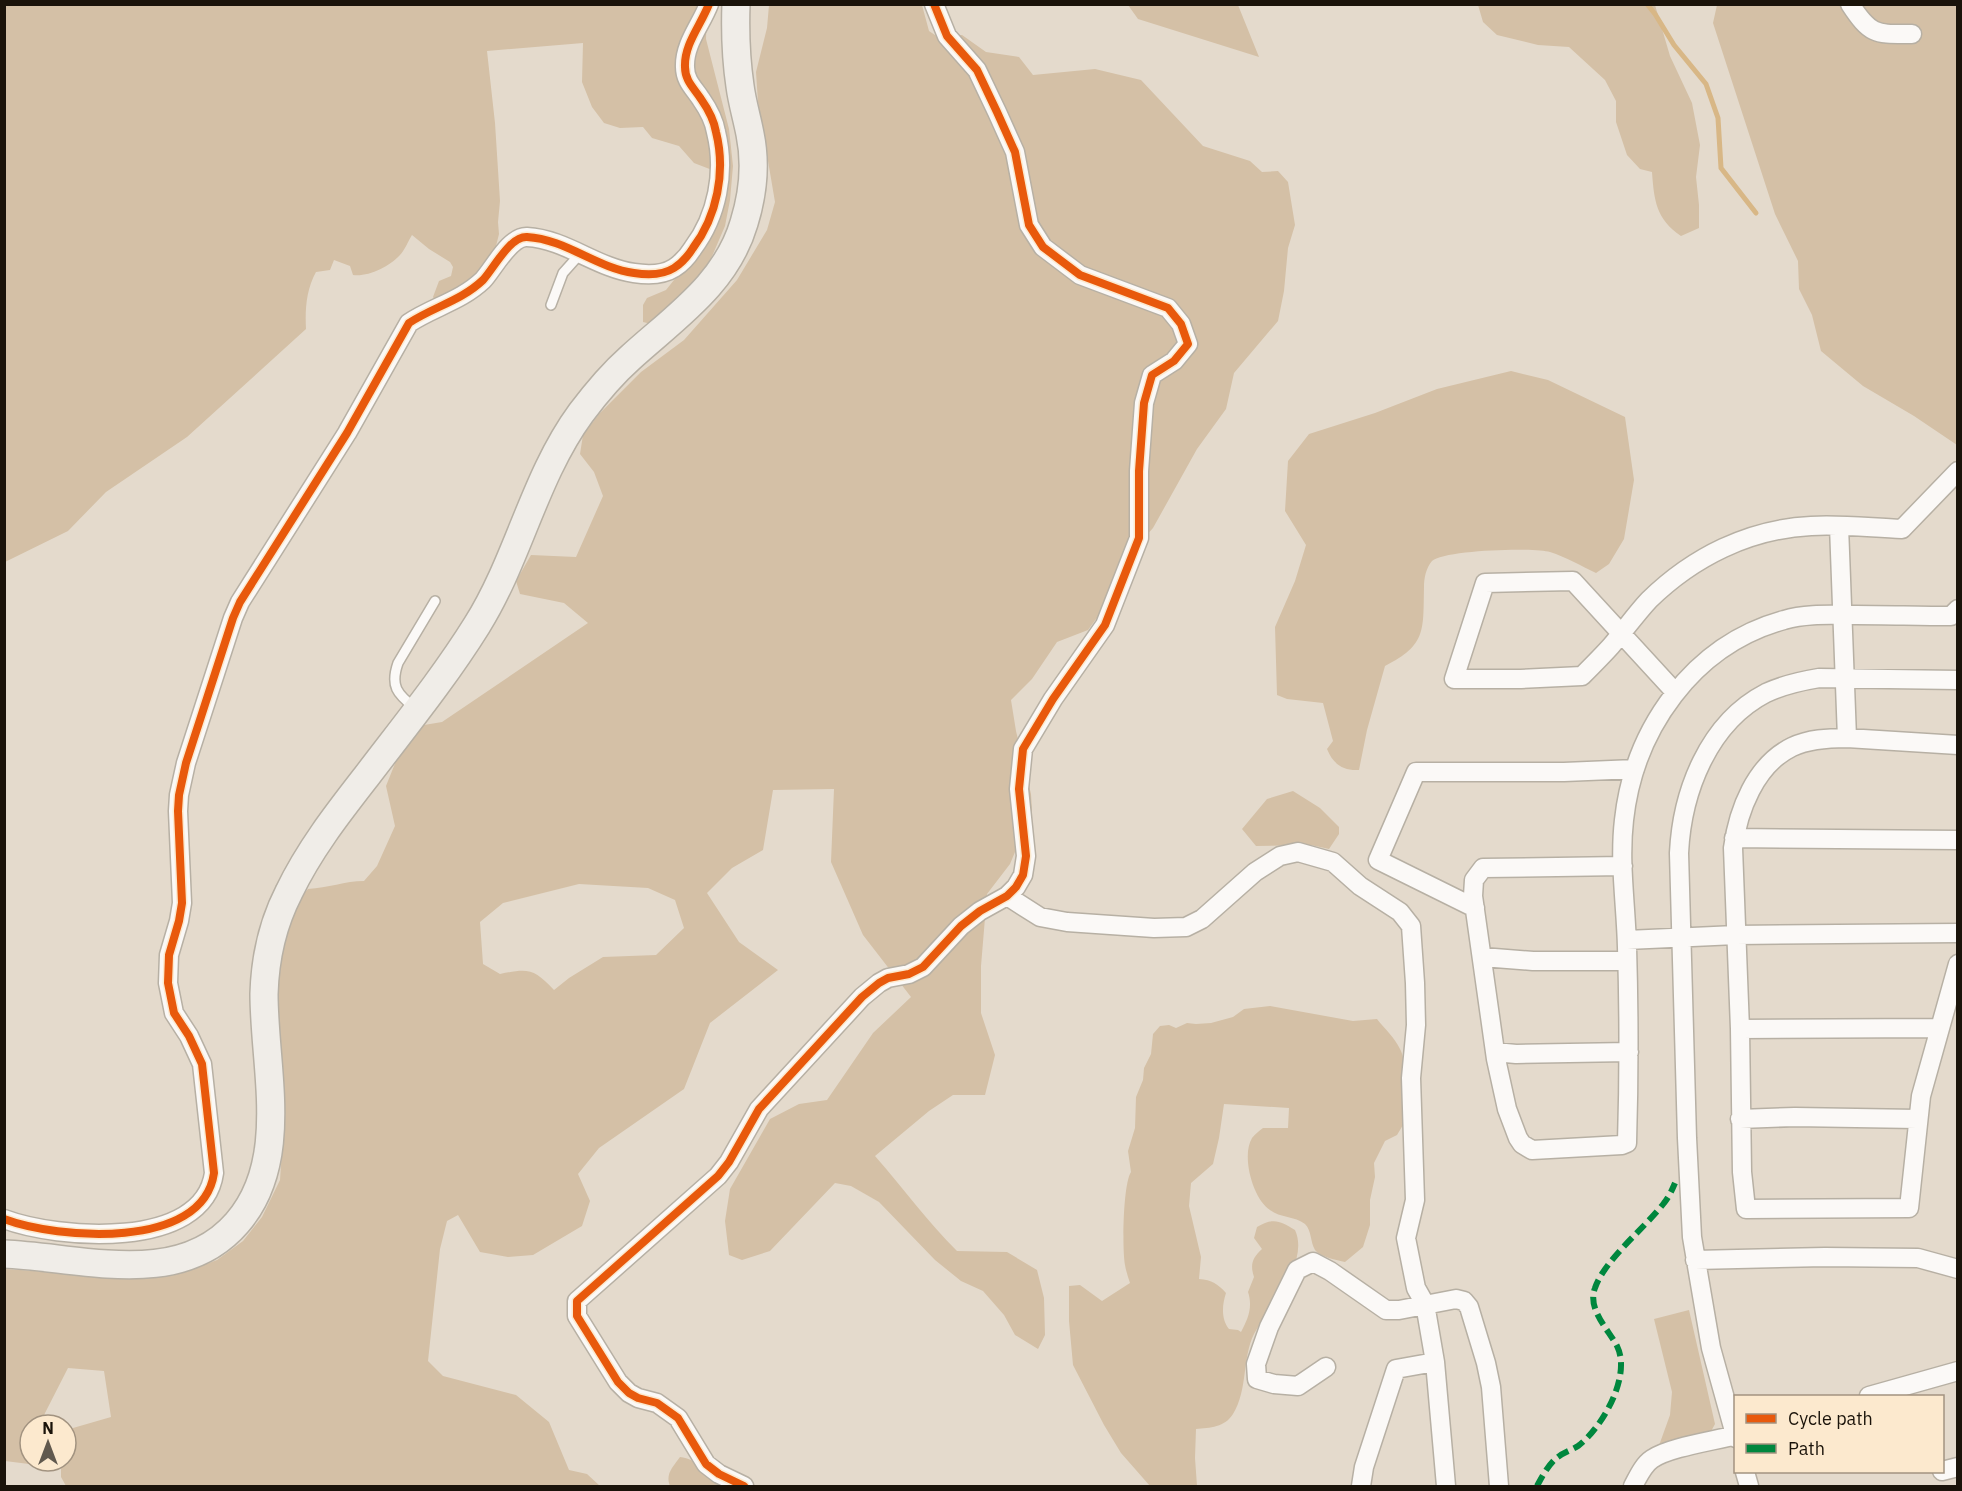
<svg xmlns="http://www.w3.org/2000/svg" width="1962" height="1491" font-family="'IBM Plex Sans',sans-serif">
<style>
.green{fill:#d4c0a6;fill-rule:evenodd}
.lines{fill:none;stroke-linecap:round;stroke-linejoin:round}
.stream{stroke:#d8b786;stroke-width:5}
.lane-casing{stroke:#b7b0a4;stroke-width:12}
.street-casing{stroke:#b7b0a4;stroke-width:21}
.secondary-casing{stroke:#b7b0a4;stroke-width:30}
.lane{stroke:#fbf9f7;stroke-width:9}
.street{stroke:#fbf9f7;stroke-width:18}
.secondary{stroke:#f0ede8;stroke-width:27}
.quiet{stroke:#00873e;stroke-width:6;stroke-dasharray:12 6;stroke-linecap:butt}
.cycleway-casing{stroke:#fce9ce;stroke-width:11}
.cycleway{stroke:#e8590c;stroke-width:8}
</style>
<rect width="100%" height="100%" fill="#e4dacc"/>
<path class="green" d="M 4,5 L 707,5 L 706,39 L 729,129 L 733,166 L 730,200 L 725,226 L 710,261 L 695,281 L 651,324 L 643,322 L 643,305 L 647,298 L 666,290 L 686,265 L 720,173 L 694,163 L 679,146 L 652,138 L 643,127 L 620,128 L 604,123 L 592,107 L 582,82 L 583,43 L 487,51 L 495,123 L 500,201 L 498,222 L 499,234 L 494,254 L 487,267 L 437,305 L 433,297 L 439,281 L 451,276 L 453,267 L 450,262 L 429,249 L 412,235 C 408,241 405,250 400,255 C 389,267 368,277 353,275 L 350,266 L 334,260 L 330,270 L 316,272 C 306,290 305,310 306,329 L 187,437 L 106,492 L 68,531 L 5,562 Z
M 769,5 L 922,5 L 929,31 L 938,37 L 962,35 L 986,52 L 1019,57 L 1033,75 L 1095,69 L 1141,80 L 1203,146 L 1250,161 L 1262,172 L 1278,171 L 1288,182 L 1295,225 L 1288,248 L 1284,291 L 1278,321 L 1234,373 L 1226,409 L 1197,449 L 1153,528 L 1121,564 L 1104,608 L 1088,630 L 1057,642 L 1032,679 L 1011,700 L 1016,731 L 1031,794 L 1032,811 L 1010,864 L 987,894 L 981,966 L 981,1013 L 995,1055 L 985,1095 L 953,1095 L 929,1111 L 875,1156 C 903,1188 928,1222 957,1251 L 1007,1252 L 1037,1270 L 1044,1298 L 1045,1335 L 1038,1349 L 1015,1335 L 1004,1315 L 983,1291 L 961,1281 L 935,1260 L 879,1202 L 851,1186 L 835,1183 L 770,1251 L 742,1260 L 729,1255 L 725,1221 L 730,1189 L 770,1119 L 799,1104 L 827,1100 L 873,1033 L 911,997 L 863,935 L 831,862 L 834,789 L 773,790 L 763,850 L 732,868 L 707,893 L 739,942 L 778,970 L 710,1023 L 684,1089 L 599,1148 L 578,1174 L 590,1201 L 582,1226 L 533,1255 L 508,1257 L 480,1252 L 458,1215 L 447,1221 L 440,1249 L 428,1361 L 443,1376 L 516,1395 L 549,1422 L 569,1470 L 587,1474 L 600,1486 L 66,1486 L 61,1477 L 61,1461 L 66,1461 L 66,1435 L 73,1428 L 111,1417 L 104,1371 L 68,1368 L 45,1413 L 41,1425 L 30,1425 L 29,1464 L 5,1461 L 5,1269 L 51,1272 L 168,1274 L 193,1269 L 217,1260 L 243,1241 L 262,1217 L 280,1180 L 282,1150 L 276,987 L 280,954 L 293,905 L 308,889 C 328,888 345,881 364,881 L 377,866 L 395,826 L 386,786 L 402,746 L 418,726 L 442,722 L 588,623 L 564,603 L 520,594 L 516,581 L 531,555 L 576,557 L 603,496 L 594,472 L 580,454 L 583,435 L 599,414 L 641,372 L 684,340 L 737,280 L 767,230 L 775,202 L 758,102 L 756,72 L 767,28 ZM 579,884 L 648,888 L 675,900 L 684,928 L 656,955 L 603,957 L 569,978 L 554,990 C 534,969 529,968 500,974 L 483,964 L 480,922 L 503,903 Z
M 1128,5 L 1238,5 L 1259,57 L 1138,19 Z
M 1478,5 L 1655,5 L 1670,56 L 1692,103 L 1700,145 L 1696,177 L 1699,205 L 1699,228 L 1681,236 C 1656,219 1654,200 1652,172 L 1640,169 L 1627,155 L 1616,122 L 1616,101 L 1605,80 L 1569,47 L 1538,45 L 1497,35 L 1483,22 Z
M 1717,5 L 1957,5 L 1957,445 L 1914,416 L 1863,386 L 1821,351 L 1812,315 L 1799,289 L 1798,261 L 1775,214 L 1713,23 Z
M 1511,371 L 1548,380 L 1625,417 L 1634,480 L 1624,539 L 1609,564 L 1596,573 C 1581,566 1566,557 1550,552 C 1534,547 1443,550 1432,561 C 1426,568 1424,578 1424,587 C 1423,630 1427,645 1385,666 L 1367,730 L 1359,770 C 1343,771 1333,764 1327,749 L 1333,741 L 1323,703 L 1287,699 L 1277,695 L 1275,627 L 1295,581 L 1306,545 L 1285,511 L 1288,461 L 1309,434 L 1375,413 L 1437,389 Z
M 1293,791 L 1320,808 L 1339,827 L 1339,834 L 1329,849 L 1311,845 L 1256,846 L 1242,829 L 1267,799 Z
M 1270,1006 L 1353,1021 L 1377,1019 C 1384,1028 1395,1038 1400,1049 C 1409,1065 1400,1104 1403,1125 L 1397,1135 L 1385,1141 L 1374,1163 L 1375,1177 L 1370,1200 L 1370,1225 L 1363,1247 L 1345,1262 C 1337,1260 1320,1257 1315,1250 C 1310,1242 1312,1231 1305,1224 C 1295,1216 1280,1218 1270,1210 C 1253,1199 1241,1156 1252,1138 C 1255,1134 1259,1131 1263,1128 L 1288,1128 L 1289,1108 L 1224,1104 L 1219,1138 L 1213,1164 L 1191,1183 L 1189,1206 L 1201,1257 L 1199,1279 C 1212,1280 1218,1284 1226,1293 C 1222,1305 1221,1319 1229,1329 L 1238,1330 L 1241,1332 C 1248,1319 1253,1307 1248,1292 L 1254,1277 C 1250,1265 1252,1258 1262,1249 L 1254,1238 L 1257,1227 C 1273,1217 1281,1221 1295,1230 C 1310,1263 1269,1305 1254,1334 C 1242,1358 1248,1390 1233,1414 C 1225,1427 1210,1428 1196,1429 L 1195,1458 L 1197,1486 L 1150,1486 L 1121,1453 L 1104,1425 L 1073,1365 L 1069,1321 L 1069,1286 L 1080,1285 L 1102,1301 L 1130,1283 C 1128,1277 1126,1271 1125,1265 C 1122,1249 1123,1184 1131,1172 L 1128,1151 L 1135,1128 L 1136,1097 L 1143,1080 L 1144,1068 L 1151,1054 L 1153,1034 L 1160,1026 L 1169,1025 L 1176,1028 L 1187,1023 L 1196,1024 L 1211,1023 L 1233,1017 L 1244,1009 Z
M 1689,1310 L 1715,1424 L 1709,1435 L 1657,1451 L 1670,1415 L 1672,1392 L 1654,1319 Z
M 680,1457 C 697,1459 709,1473 719,1486 L 670,1486 C 665,1474 673,1467 680,1457 Z"/>
<g class="lines">
<path class="stream" d="M 1647,4 L 1655,14 L 1674,45 L 1706,84 L 1718,118 L 1721,168 L 1756,213"/>
<g class="lane-casing">
<path id="lane" d="M 551,305 L 563,273 L 580,254
M 415,708 C 397,694 390,686 398,663 L 435,601"/>
</g>
<g class="street-casing">
<path id="street" d="M 1850,4 C 1871,36 1876,34 1912,34
M 1839,526 L 1847,738
M 1675,692 L 1573,581 L 1485,583 L 1454,679 L 1521,679 L 1582,676 C 1592,666 1602,656 1611,646 C 1624,631 1635,615 1649,600 C 1693,557 1749,529 1811,526 C 1841,524 1872,528 1902,529 L 1958,471
M 1958,745 L 1847,738 C 1828,738 1809,739 1792,747 C 1755,765 1738,811 1733,848 L 1740,1029 L 1742,1172 L 1746,1209 L 1909,1208 L 1921,1096 L 1958,964
M 1734,838 L 1958,840
M 1623,866 L 1483,868 L 1474,880 L 1473,896 L 1496,1059 L 1507,1109 L 1518,1138 L 1522,1144 L 1532,1150 L 1622,1145 L 1627,1143 C 1629,1077 1629,1012 1627,947 C 1626,905 1619,863 1624,820 C 1634,729 1693,645 1784,620 C 1807,613 1832,615 1856,615 C 1888,615 1919,616 1951,616 L 1958,609
M 1007,896 L 1040,917 L 1067,922 L 1154,928 L 1186,927 L 1202,919 L 1255,872 L 1280,856 L 1298,852 L 1333,862 L 1360,886 L 1400,912 L 1411,926 L 1415,983 L 1416,1025 L 1411,1078 L 1415,1200 L 1406,1238 L 1416,1288 L 1425,1304 L 1435,1362
M 1475,908 L 1378,860 L 1416,772 L 1564,772 L 1635,769
M 1627,940 L 1736,935 L 1958,933
M 1482,957 L 1533,961 L 1627,961
M 1740,1029 L 1939,1028
M 1495,1052 L 1516,1054 L 1629,1052
M 1740,1119 L 1795,1117 L 1917,1119
M 4,1219 C 57,1239 203,1251 214,1173 L 202,1064 L 189,1036 L 174,1013 L 168,983 L 169,955 L 179,921 L 182,903 L 178,811 L 179,795 L 186,763 L 233,618 L 240,602 L 347,433 L 409,323 C 433,307 461,301 483,280 C 494,268 510,236 527,237 C 565,239 597,268 634,273 C 647,275 663,275 674,268 C 682,263 688,256 693,248 C 717,216 726,172 716,132 C 714,120 708,109 701,99 C 694,88 685,81 685,67 C 684,44 701,25 709,4
M 1695,1260 L 1825,1257 L 1918,1258 L 1958,1269
M 1326,1367 L 1298,1386 L 1274,1384 L 1257,1379 L 1256,1364 L 1269,1327 L 1297,1270 L 1313,1262 L 1330,1271 L 1386,1310 L 1399,1310 L 1456,1299 L 1464,1301 L 1469,1307 L 1486,1363 L 1491,1387 L 1499,1486
M 1869,1396 L 1958,1371
M 1736,1438 L 1711,1348 L 1692,1237 L 1687,1138 L 1679,853 C 1682,792 1708,723 1766,693 C 1783,685 1801,681 1819,678 L 1958,680
M 1942,1471 L 1958,1467
M 1745,1472 L 1749,1486
M 744,1486 L 719,1474 L 706,1464 L 678,1418 L 657,1403 L 638,1398 L 629,1393 L 618,1382 L 577,1316 L 577,1301 L 718,1176 L 729,1162 L 759,1109 L 862,997 L 879,983 L 888,978 L 909,974 L 923,967 L 961,926 L 980,911 L 1007,896 L 1016,887 L 1023,875 L 1026,856 L 1019,789 L 1023,749 L 1053,699 L 1105,625 L 1139,538 L 1139,471 L 1144,403 L 1152,375 L 1174,361 L 1188,344 L 1181,324 L 1168,308 L 1080,275 L 1043,247 L 1029,225 L 1015,152 L 997,112 L 977,70 L 947,36 L 934,4
M 1361,1486 L 1364,1467 L 1396,1369 L 1435,1362 L 1446,1486
M 1633,1486 C 1638,1477 1643,1465 1652,1459 C 1670,1447 1714,1441 1736,1435"/>
</g>
<g class="secondary-casing">
<path id="secondary" d="M 4,1254 C 81,1257 179,1290 237,1223 C 291,1161 264,1069 264,994 C 265,959 273,923 289,892 C 309,850 338,813 366,777 C 404,727 444,678 477,625 C 519,558 534,477 581,413 C 596,393 612,374 630,358 C 675,317 726,284 744,223 C 753,194 756,163 750,134 C 747,118 742,102 740,86 C 736,59 735,32 736,4"/>
</g>
<use href="#lane" class="lane"/>
<use href="#street" class="street"/>
<use href="#secondary" class="secondary"/>
<path class="quiet" d="M 1537,1486 C 1542,1477 1549,1463 1558,1457 C 1564,1452 1572,1450 1578,1446 C 1602,1428 1632,1376 1617,1346 C 1608,1329 1587,1309 1595,1288 C 1605,1259 1645,1228 1664,1203 C 1669,1197 1672,1190 1675,1183"/>
<g class="cycleway-casing">
<path id="cycleway" d="M 4,1219 C 57,1239 203,1251 214,1173 L 202,1064 L 189,1036 L 174,1013 L 168,983 L 169,955 L 179,921 L 182,903 L 178,811 L 179,795 L 186,763 L 233,618 L 240,602 L 347,433 L 409,323 C 433,307 461,301 483,280 C 494,268 510,236 527,237 C 565,239 597,268 634,273 C 647,275 663,275 674,268 C 682,263 688,256 693,248 C 717,216 726,172 716,132 C 714,120 708,109 701,99 C 694,88 685,81 685,67 C 684,44 701,25 709,4
M 744,1486 L 719,1474 L 706,1464 L 678,1418 L 657,1403 L 638,1398 L 629,1393 L 618,1382 L 577,1316 L 577,1301 L 718,1176 L 729,1162 L 759,1109 L 862,997 L 879,983 L 888,978 L 909,974 L 923,967 L 961,926 L 980,911 L 1007,896 L 1016,887 L 1023,875 L 1026,856 L 1019,789 L 1023,749 L 1053,699 L 1105,625 L 1139,538 L 1139,471 L 1144,403 L 1152,375 L 1174,361 L 1188,344 L 1181,324 L 1168,308 L 1080,275 L 1043,247 L 1029,225 L 1015,152 L 997,112 L 977,70 L 947,36 L 934,4"/>
</g>
<use href="#cycleway" class="cycleway"/>
</g>
<rect width="1962" height="1491" fill="none" stroke="#1a130a" stroke-width="12"/>
<rect x="1734" y="1395" width="210" height="78" fill="#fce9ce" stroke="#a29380" stroke-width="1.5"/>
<rect x="1746" y="1414" width="30" height="9" fill="#e8590c" stroke="#a29380" stroke-width="1.5"/>
<text x="1788" y="1425" font-size="18" fill="#1a130a">Cycle path</text>
<rect x="1746" y="1444" width="30" height="9" fill="#00873e" stroke="#a29380" stroke-width="1.5"/>
<text x="1788" y="1455" font-size="18" fill="#1a130a">Path</text>
<g transform="translate(48 1443)"><circle r="28" fill="#fce9ce" stroke="#a29380" stroke-width="1.5"/>
<path d="M0-4.5L10 22L0 15L-10 22Z" fill="#61594e"/>
<text y="-9" font-size="16" font-weight="bold" text-anchor="middle" fill="#1a130a">N</text>
</g>
</svg>
